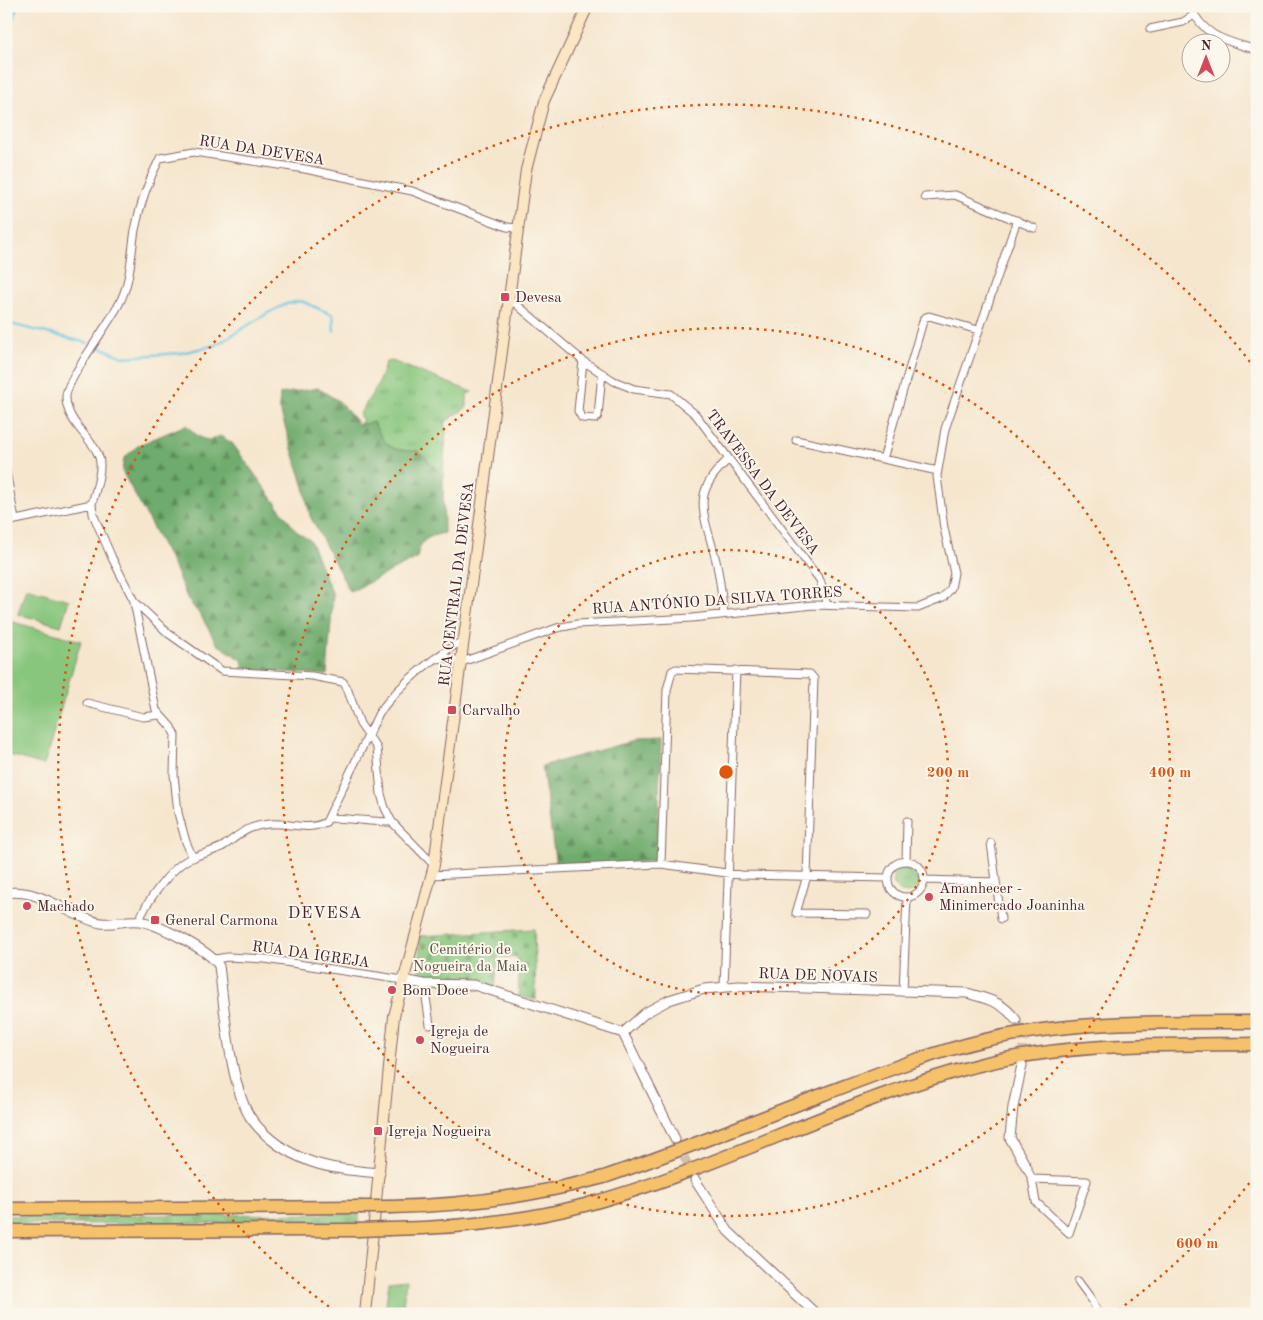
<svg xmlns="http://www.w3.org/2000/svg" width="1263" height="1320" font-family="'Old Standard TT',serif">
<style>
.grass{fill:url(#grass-tufts);stroke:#697254}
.forest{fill:url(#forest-firs);stroke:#5c654c}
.cemetery{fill:url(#cemetery-stones);stroke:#697254}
.garden{fill:#88c67d;stroke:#697254}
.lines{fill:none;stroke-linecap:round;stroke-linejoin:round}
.stream{stroke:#66c4e4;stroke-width:2.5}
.tertiary-tunnel{stroke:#d4bead;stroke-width:9;stroke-dasharray:9 4.5;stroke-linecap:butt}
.minor-casing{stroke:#866564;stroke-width:9}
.tertiary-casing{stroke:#866564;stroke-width:11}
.secondary-casing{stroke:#866564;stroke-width:12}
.motorway-casing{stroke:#866564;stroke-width:15}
.minor{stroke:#fff;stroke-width:7}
.tertiary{stroke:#fff;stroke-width:9}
.secondary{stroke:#fbe6c4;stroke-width:10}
.motorway{stroke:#f5c16b;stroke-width:12}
.motorway-bridge-casing{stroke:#866564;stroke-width:15;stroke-linecap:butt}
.motorway-bridge{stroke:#f5c16b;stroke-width:12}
.ring{fill:none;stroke:#e0560e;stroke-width:2.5;stroke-dasharray:2.5 5}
.poi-dot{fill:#d1495b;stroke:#fbf7ec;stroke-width:2}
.labels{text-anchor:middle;stroke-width:4;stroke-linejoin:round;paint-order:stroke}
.street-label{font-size:15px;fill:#4a1f2b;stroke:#fbf7ec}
.poi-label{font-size:15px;fill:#4a1f2b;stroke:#fbf7ec;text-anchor:start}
.park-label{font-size:15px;fill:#5d5144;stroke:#fbf7ec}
.neighbourhood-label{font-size:16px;letter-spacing:1px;fill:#4a1f2b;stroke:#fbf7ec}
.centre{fill:#e0560e;stroke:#fbf7ec;stroke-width:2.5}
.ring-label{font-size:15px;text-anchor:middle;font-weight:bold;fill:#e0560e;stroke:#fbf7ec;stroke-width:4;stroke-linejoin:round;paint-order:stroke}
</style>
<defs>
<pattern id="grass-tufts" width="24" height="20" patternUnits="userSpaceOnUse" patternTransform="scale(1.25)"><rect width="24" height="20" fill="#88c67d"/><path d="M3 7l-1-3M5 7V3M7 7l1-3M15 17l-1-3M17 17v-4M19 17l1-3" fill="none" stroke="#71a067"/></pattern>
<pattern id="forest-firs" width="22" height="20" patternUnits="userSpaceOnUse" patternTransform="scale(1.25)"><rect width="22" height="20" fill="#6eab6c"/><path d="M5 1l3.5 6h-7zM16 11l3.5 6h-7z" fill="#5c8b59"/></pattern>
<pattern id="cemetery-stones" width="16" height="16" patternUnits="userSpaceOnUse" patternTransform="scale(1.25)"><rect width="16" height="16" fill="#88c67d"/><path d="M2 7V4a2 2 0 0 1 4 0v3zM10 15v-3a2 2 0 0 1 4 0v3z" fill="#71a067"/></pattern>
</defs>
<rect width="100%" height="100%" fill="#fbf7ec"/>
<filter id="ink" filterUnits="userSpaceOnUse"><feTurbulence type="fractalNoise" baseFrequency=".02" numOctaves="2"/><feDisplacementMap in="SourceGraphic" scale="10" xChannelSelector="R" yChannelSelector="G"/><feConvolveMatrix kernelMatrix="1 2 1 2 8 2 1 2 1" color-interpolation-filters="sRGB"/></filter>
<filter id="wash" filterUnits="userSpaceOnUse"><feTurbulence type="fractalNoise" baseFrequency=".0096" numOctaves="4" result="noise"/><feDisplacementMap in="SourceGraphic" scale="20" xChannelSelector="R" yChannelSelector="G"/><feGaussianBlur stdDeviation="1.12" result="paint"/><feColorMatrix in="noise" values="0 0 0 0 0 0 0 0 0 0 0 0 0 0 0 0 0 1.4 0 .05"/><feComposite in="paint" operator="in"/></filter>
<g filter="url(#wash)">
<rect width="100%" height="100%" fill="#f6e6ce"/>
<path class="grass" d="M 392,361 C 419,371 445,382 472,392 L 467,394 L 467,407 L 444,423 L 446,432 L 443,475 L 418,451 C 388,451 387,447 373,422 L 359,425 L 363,420 L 359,415 L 377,386 L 386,362 Z
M893 879a14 14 0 1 1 28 0a14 14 0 1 1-28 0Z
M 359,1214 L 359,1223 L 6,1224 L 6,1216 Z"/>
<path class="forest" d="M 318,388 L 340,402 L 359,425 L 373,422 C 387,447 389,451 418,451 L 443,475 L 444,533 C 426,537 420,540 417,558 L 350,592 L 310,516 L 304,487 L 279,407 L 280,394 Z
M 186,425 C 198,436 204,445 220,436 L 232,443 L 296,531 L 310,540 L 333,595 L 327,675 L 244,669 L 242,660 L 217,644 L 201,616 L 188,600 L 174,567 L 122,471 L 124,458 L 139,445 Z
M 661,740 L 657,858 L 653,861 L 556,866 L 542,766 L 633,741 Z"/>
<path class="cemetery" d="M 534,929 L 536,1000 L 519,996 L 518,958 L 498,957 L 495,989 L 419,979 L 420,936 Z"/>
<path class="garden" d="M 26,588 L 69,600 L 61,626 L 18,614 Z
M 6,620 L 81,641 L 44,765 L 6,754 Z
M 406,1280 L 402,1314 L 385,1312 L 389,1282 Z"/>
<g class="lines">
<path class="stream" d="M 6,38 L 18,6
M 6,323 L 88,343
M 100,347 L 123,357 L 181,353 L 216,345 L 268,313 L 286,304 L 301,301 L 333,315 L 334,331"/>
</g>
</g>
<g filter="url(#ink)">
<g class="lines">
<path class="tertiary-tunnel" d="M 1016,1020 L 1023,1041 L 1022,1061
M 678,1145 L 693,1175"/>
<g class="minor-casing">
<path id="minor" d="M 444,6 L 450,6
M 1190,6 C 1204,38 1227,41 1257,50
M 1150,29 L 1183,22 L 1194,15
M 925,197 L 955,195 L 1034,228
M 509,298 L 583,361 L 614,381 L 634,389 L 671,394 L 696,415 L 820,580 L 827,605
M 583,361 L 578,411 L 582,418 L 595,419 L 598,416 L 602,373
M 796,440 L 938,471
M 883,459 L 924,318 L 929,316 L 978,330
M 6,471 L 15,520
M 92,504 L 93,514 L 112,558 L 134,601 L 169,634 L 222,671 L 312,676 L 343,682 L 347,688 L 360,724 L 377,748 L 381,794 L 385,808 L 392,822 L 434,865
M 6,522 L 92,504 C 95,491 101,477 100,463 C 99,441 65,425 66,396 C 67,379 109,324 119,304 C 131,282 131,254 135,230 C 140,204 148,181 160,158 L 194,152 L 305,169 L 412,191 L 507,227 L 518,228
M 134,602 L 156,710 L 171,727 L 175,735 L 174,775 L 178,813 L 186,842 L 193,858
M 724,614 C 721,593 720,573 714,553 C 703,511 691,492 729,459
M 434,659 L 449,658 L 462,662 L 557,628 L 577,624 L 692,618 L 813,605 L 918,608 L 943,598 L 951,588 L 954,573 L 944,528 L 937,476 L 945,429 L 1017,220
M 87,703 L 143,717 L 159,715
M 328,818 C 350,818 370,822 392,822
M 991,843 L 1001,919
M 906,861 L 907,821
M888 879a18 18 0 1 1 36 0a18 18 0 1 1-36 0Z
M 661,864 L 667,690 L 672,671 L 676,669 L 810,674 L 814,679 L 807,876 L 796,913 L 867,914
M 431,875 L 661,864 L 741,875 L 888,878
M 924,880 L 996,882
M 139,921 C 146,902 171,868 189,859 C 201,853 215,852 225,845 C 241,833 248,826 269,824 C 289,822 307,832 326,822 L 379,713 C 400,684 433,657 464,640
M 215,959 L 228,957 L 265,959 L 403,980
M 424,984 L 430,1025
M 724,987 L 736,670
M 903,992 L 907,897
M 1027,1168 L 1032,1179 L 1036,1202 L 1069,1233 L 1087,1181 L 1032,1179
M 1078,1281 L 1092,1300 L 1098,1314"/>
</g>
<g class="tertiary-casing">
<path id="tertiary" d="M 6,893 C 40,887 69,917 101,923 C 113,925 127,919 139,921 C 156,923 211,951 219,966 C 224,1004 230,1092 253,1121 C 267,1139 288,1153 309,1161 C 330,1169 357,1171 380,1173
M 403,980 L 424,984 L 474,985 L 623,1033 L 675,1139
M 623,1033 L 645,1013 L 669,1000 L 704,989 L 739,986 L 967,993 C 988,999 1003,1002 1016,1020
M 1022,1065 L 1013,1107 L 1010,1138 L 1027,1168
M 695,1180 L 728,1231 L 816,1314"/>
</g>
<g class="secondary-casing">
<path id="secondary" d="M 365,1314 L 394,1016 L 434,865 L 526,170 L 544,101 L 588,6"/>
</g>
<g class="motorway-casing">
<path id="motorway" d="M 391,1207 C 464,1206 533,1196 604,1177 C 678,1152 751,1122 824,1094 C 877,1074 930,1053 985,1040 C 1074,1020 1166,1022 1257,1022
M 6,1209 L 360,1207
M 389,1229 C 455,1228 521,1222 585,1205 C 718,1169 841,1101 975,1066 C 1067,1042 1162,1045 1257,1044
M 6,1231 L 358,1230"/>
</g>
<use href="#minor" class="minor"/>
<use href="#tertiary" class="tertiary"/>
<use href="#secondary" class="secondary"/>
<use href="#motorway" class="motorway"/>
<g class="motorway-bridge-casing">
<path id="motorway-bridge" d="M 360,1207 L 391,1207
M 358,1230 L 389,1229"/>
</g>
<use href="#motorway-bridge" class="motorway-bridge"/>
</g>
</g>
<g class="ring">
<circle cx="726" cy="772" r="222"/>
<circle cx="726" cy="772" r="444"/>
<path d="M1254 1177A666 666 0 0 1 1117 1311M335 1311A666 666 0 1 1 1254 367"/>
</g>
<g class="poi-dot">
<rect x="500" y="292" width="10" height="10" rx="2.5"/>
<rect x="447" y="705" width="10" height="10" rx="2.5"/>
<circle cx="929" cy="897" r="5"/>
<circle cx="27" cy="906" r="5"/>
<rect x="150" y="915" width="10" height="10" rx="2.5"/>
<circle cx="392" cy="990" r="5"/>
<circle cx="420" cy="1040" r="5"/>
<rect x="373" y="1126" width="10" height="10" rx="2.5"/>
</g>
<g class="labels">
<g class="street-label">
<text transform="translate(262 150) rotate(9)" y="5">RUA DA DEVESA</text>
<text transform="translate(763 482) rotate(53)" y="5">TRAVESSA DA DEVESA</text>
<text transform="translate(456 584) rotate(-83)" y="5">RUA CENTRAL DA DEVESA</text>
<text transform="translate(717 600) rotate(-4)" y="5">RUA ANTÓNIO DA SILVA TORRES</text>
<text transform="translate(311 954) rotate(8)" y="5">RUA DA IGREJA</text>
<text transform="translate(818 975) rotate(2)" y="5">RUA DE NOVAIS</text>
</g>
<g class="poi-label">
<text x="515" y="302">Devesa</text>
<text x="462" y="715">Carvalho</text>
<text x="939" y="893">Amanhecer -<tspan x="939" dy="17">Minimercado Joaninha</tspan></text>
<text x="37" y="911">Machado</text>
<text x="165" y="925">General Carmona</text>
<text x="402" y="995">Bom Doce</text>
<text x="430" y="1036">Igreja de<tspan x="430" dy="17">Nogueira</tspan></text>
<text x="388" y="1136">Igreja Nogueira</text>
</g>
<g class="park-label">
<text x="470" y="954">Cemitério de<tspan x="470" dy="17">Nogueira da Maia</tspan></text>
</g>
<g class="neighbourhood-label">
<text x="325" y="918">DEVESA</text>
</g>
</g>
<circle cx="726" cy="772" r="8" class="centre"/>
<g class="ring-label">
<text x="948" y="777">200 m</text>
<text x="1170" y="777">400 m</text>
<text x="1197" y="1248">600 m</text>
</g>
<rect width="1263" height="1320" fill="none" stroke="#fbf7ec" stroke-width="25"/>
<g transform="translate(1206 58)"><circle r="24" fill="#fbf7ec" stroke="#b4a19f"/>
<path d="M0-4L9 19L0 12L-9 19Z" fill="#d1495b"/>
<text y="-8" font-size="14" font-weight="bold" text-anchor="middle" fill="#4a1f2b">N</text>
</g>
</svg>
